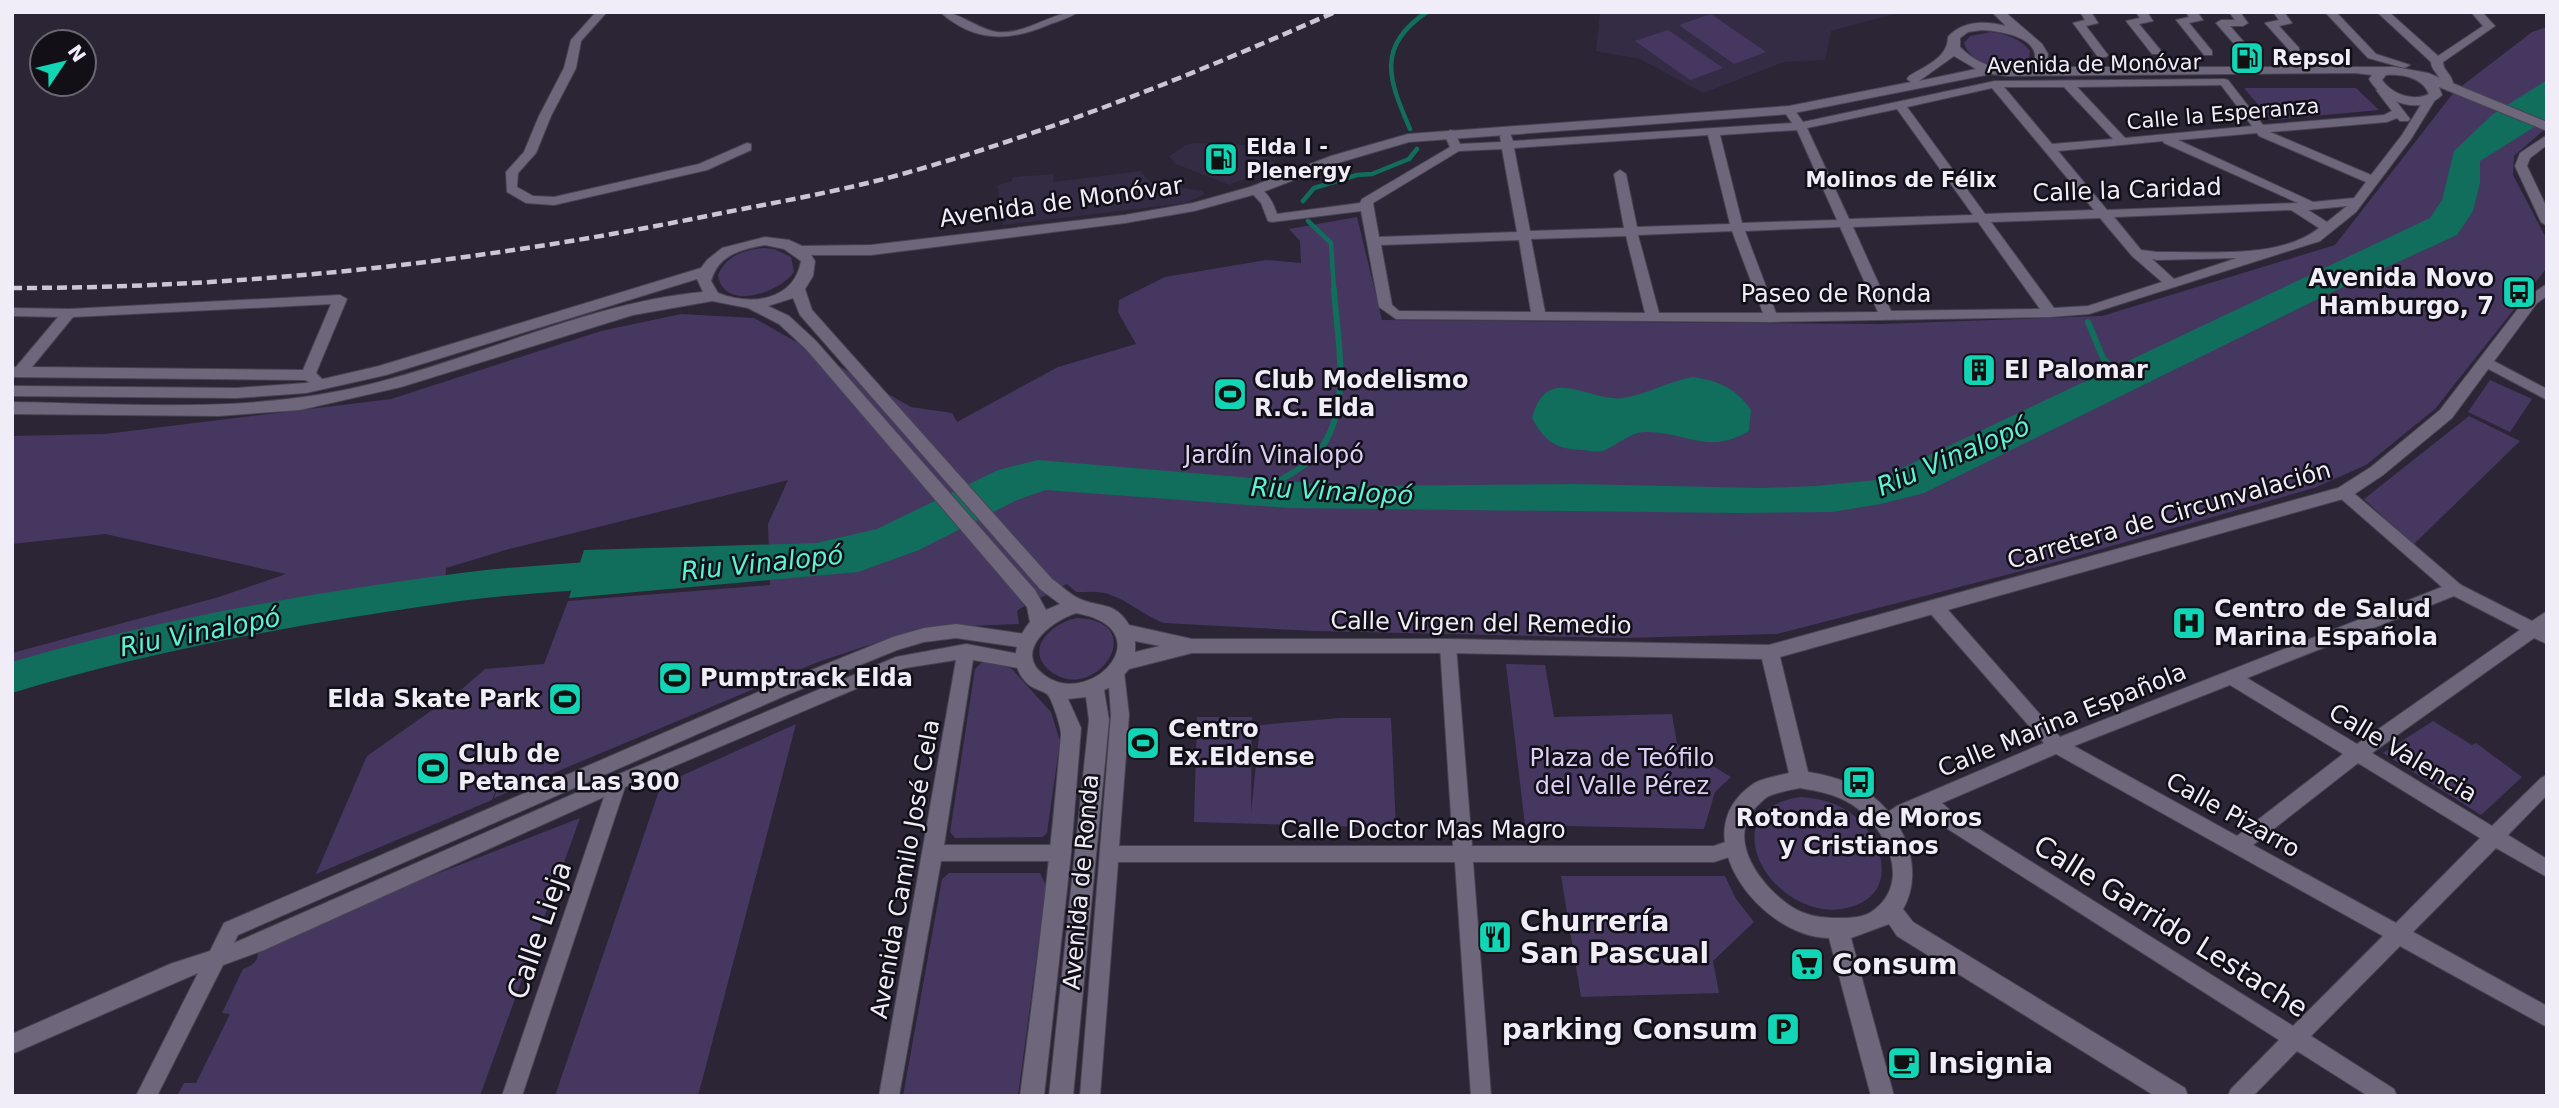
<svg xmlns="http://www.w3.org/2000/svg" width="2559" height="1108" font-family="'DejaVu Sans',sans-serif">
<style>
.built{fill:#342c44}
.green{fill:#463761}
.water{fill:#116d5c}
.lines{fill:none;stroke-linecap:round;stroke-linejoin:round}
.stream-far1{stroke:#116d5c;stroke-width:4.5}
.stream{stroke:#116d5c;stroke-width:6}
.river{fill:#116d5c;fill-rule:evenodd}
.minor-casing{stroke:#484352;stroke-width:2}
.tertiary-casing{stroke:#484352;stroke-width:2}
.minor{fill:#6e677c;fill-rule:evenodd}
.tertiary{fill:#6e677c;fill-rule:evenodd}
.rail{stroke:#cbc6d3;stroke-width:4.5;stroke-dasharray:10 5;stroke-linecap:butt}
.labels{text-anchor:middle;stroke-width:5;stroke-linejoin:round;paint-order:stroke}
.far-poi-label{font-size:21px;font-weight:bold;fill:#f0ecf8;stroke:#120f17;text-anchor:start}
.far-street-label{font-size:21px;fill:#f0ecf8;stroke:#120f17}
.far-neighbourhood-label{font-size:21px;font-weight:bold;fill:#f0ecf8;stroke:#120f17}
.street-label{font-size:24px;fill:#f0ecf8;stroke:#120f17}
.poi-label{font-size:24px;font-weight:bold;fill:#f0ecf8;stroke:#120f17;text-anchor:start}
.park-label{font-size:24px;fill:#ddd0f7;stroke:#120f17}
.water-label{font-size:26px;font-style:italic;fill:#5cf3d3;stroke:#120f17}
.near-poi-label{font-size:28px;font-weight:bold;fill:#f0ecf8;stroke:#120f17;text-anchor:start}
.near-street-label{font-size:28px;fill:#f0ecf8;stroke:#120f17}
</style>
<rect width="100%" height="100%" fill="#2b2536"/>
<path class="built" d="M 1600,12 L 1901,12 L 1831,31 L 1825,60 L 1784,62 L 1703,93 L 1640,59 L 1596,51 Z
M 1196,143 L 1249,145 L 1279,166 L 1229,185 L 1176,164 L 1169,156 L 1186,145 Z
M 1141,171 L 1150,182 L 1202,191 L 1205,194 L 1186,203 L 1003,225 L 997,185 L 1012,181 L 1012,177 L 1054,174 L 1053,182 Z"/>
<path class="green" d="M 1711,14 L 1766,52 L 1734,64 L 1679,25 Z
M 2547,27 L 2547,127 L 2514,156 L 2513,175 L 2545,236 L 2546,269 L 2435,409 L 2366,465 L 2314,488 L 2056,562 L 1777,634 L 1623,638 L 1314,631 L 1164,623 C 1142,615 1126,598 1104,593 C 1095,591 1085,592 1076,592 L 1067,584 L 1021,608 L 1017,611 L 1019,624 L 920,628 L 818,662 L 494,798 L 503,771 L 492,800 L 316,874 L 367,756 L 462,689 L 485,669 L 544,664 L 568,601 L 770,585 L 768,524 L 788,480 L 509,549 L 446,568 L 445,583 L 138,637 L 12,671 L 12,653 L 219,597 L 286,574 L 105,534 L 12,544 L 12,436 L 105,434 L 391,399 L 601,331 L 681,314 L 754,318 L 911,407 L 952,413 L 957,422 L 1058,367 L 1136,344 L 1118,312 L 1119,300 L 1165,277 L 1266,260 L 1301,263 L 1300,241 L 1289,229 L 1357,217 L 1382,320 L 1881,324 L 2102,316 L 2335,245 L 2454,92 L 2532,32 Z
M 1668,30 L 1723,68 L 1690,80 L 1635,41 Z
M 1991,32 C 2006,34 2020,38 2030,51 L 2029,59 C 2012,73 1970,66 1964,43 L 1970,36 Z
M 2244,88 L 2356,88 L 2379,110 L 2271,120 Z
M 763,248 L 774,249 L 791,257 L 794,272 C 780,293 723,312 718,275 C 726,256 743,250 763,248 Z
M 2490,380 L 2532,399 L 2510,432 L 2468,412 Z
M 2469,416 L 2520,441 L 2413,545 L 2364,499 Z
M 1077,618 C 1154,621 1093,708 1049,670 C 1023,647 1055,622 1077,618 Z
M 991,662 L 1012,669 L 1051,712 L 1060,741 L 1047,833 L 1043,837 L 955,838 L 950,832 L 975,669 L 981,663 Z
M 1506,664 L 1545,665 L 1554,717 L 1672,714 L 1677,744 L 1731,777 L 1715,792 L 1704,829 L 1525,825 Z
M 1197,717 L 1252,717 L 1251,813 L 1260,725 L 1339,718 L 1391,718 L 1396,828 L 1194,822 Z
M 2433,721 L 2472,745 L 2476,743 L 2522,777 L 2481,815 L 2383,753 Z
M 796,724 L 698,1096 L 555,1096 L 661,785 Z
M 1800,797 C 1816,798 1832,801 1846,810 C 1883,833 1903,895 1847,908 C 1775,925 1706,811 1800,797 Z
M 580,818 L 480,1096 L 177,1096 L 184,1083 L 196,1083 L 230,1014 L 222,1013 L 243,969 C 258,963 259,959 257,944 Z
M 949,873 L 1040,873 L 1046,886 L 1018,1096 L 903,1096 L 942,879 Z
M 1561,876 L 1725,876 L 1736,899 L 1754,922 L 1713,961 L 1719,993 L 1581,997 Z"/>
<path class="water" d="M 2547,80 L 2547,119 L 2480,161 L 2480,183 L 2473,211 L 2457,235 L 2330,293 L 1924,493 L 1881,504 L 1832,512 L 1738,513 L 1290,508 L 1046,490 L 1017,500 L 919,550 L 858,572 L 569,598 L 584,550 L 816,543 L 877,529 L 998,470 L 1038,460 L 1346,486 L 1574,484 L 1762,488 L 1816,486 L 1877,480 L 2430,218 L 2442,200 L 2454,151 L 2493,114 Z
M 1693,377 C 1719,381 1736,388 1751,410 L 1749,431 C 1707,456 1686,431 1644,432 C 1630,433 1617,445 1605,450 C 1598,453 1590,451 1583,450 C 1556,449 1545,442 1532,418 C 1547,361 1589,403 1624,398 C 1647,394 1669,381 1693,377 Z"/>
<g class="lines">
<path class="stream-far1" d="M 1410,129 C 1390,82 1374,47 1427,12
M 1303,201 L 1314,188 L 1357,175 L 1372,174 L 1409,159 L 1417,149
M 1308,221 L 1331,243 L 1334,291"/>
<path class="stream" d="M 2088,322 L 2103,358 L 2116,372
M 1276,483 C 1287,475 1302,469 1312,459 C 1355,417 1337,342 1334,289"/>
<path class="river" d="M 625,559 L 638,563 L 643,573 L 638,583 L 625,587 C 570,591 515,594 460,601 C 309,622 158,649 12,693 L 12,662 C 158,619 310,593 461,573 C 515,566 570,564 625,559 Z"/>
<g class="minor-casing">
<path id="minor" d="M 596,12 L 607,12 L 581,41 L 576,68 L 551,116 L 536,153 L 518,173 L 517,187 L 533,196 L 554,197 L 699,164 L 747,143 L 751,144 L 751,150 L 707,170 L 554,205 L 526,203 L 507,192 L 506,172 L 524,152 L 539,116 L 564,68 L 571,40 Z
M 940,12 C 961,12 976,29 997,32 C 1026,35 1050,12 1078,12 C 1070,18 1058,21 1048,25 C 1008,42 974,42 940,12 Z
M 2080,12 L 2091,12 L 2098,23 L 2086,26 L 2108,55 L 2106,57 L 2098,57 L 2073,23 L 2085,20 Z
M 2136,12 L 2147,12 L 2153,21 L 2139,24 L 2162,52 L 2160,54 L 2152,54 L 2126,21 L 2140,18 Z
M 2186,12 L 2197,12 L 2203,20 L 2189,23 L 2212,51 L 2212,55 L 2204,55 L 2176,20 L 2189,17 Z
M 2229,12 L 2240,12 L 2248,23 L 2243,26 L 2230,26 L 2250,49 L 2250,53 L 2242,53 L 2216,23 L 2221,20 L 2235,20 Z
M 2273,12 L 2284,12 L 2292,23 L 2279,26 L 2299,48 L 2299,52 L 2291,52 L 2265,23 L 2279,20 Z
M 2325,12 L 2336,12 L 2376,54 L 2410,65 L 2404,68 L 2368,58 Z
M 2377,12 L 2389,12 L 2438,56 L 2483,26 L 2471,12 L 2482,12 L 2495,26 L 2443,62 C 2443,71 2453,75 2453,84 L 2447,87 L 2441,84 C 2441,75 2431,71 2431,62 Z
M 2224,79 L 2228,80 L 2263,125 L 2384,115 L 2392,111 L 2376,90 L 2386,88 L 2410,119 L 2408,121 L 2400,121 L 2397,118 L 2387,122 L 2270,132 L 2371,175 L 2402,135 L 2425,98 L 2435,100 L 2411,139 L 2356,212 L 2320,241 L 2089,314 L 2050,317 L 1771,322 L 1396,319 L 1379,307 L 1361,211 L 1272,222 L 1268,221 L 1261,203 L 1249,190 L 1255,186 C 1267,190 1273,202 1277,214 L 1360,203 L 1362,199 L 1450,147 L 1444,134 L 1450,130 L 1454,131 L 1460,144 L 1501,142 L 1500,136 L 1506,132 L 1510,133 L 1513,141 L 1792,123 L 1783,110 L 1785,108 L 1793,108 L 1803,122 L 1995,81 ZM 2221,85 L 2252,126 L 2125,138 L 2077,87 ZM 2004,87 L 2064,87 L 2113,139 L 2052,144 ZM 1992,88 L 2094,210 L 1985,214 L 1907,107 ZM 1897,109 L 1973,215 L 1849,219 L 1807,128 ZM 1797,130 L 1837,220 L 1742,223 L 1720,135 ZM 2257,133 L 2259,136 L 2366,182 L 2354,198 L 2313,202 L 2178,140 ZM 1708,135 L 1730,224 L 1637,227 L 1626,174 L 1620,170 L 1614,174 L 1624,228 L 1530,231 L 1514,148 ZM 2163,141 L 2164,143 L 2298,203 L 2107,210 L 2058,151 ZM 1502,149 L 1517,232 L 1379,237 L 1373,203 L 1459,151 ZM 2347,206 L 2327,222 L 2308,210 ZM 2291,210 L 2319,228 C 2279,260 2206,251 2157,252 L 2141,250 L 2114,217 ZM 2100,218 L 2132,256 L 2162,282 L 2088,306 L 2054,308 L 1991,222 ZM 1978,222 L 2040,309 L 1891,311 L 1853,227 ZM 1840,227 L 1878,312 L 1776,313 L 1745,231 ZM 1732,231 L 1763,313 L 1659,313 L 1638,235 ZM 1626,236 L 1645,313 L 1545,312 L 1531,239 ZM 1519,240 L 1531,312 L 1399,311 L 1392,305 L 1381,245 ZM 2237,258 L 2174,279 L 2152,259 L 2157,260 Z
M 2547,135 L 2547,145 L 2530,158 L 2527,166 L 2547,208 L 2547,226 L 2541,222 L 2515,166 L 2520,153 Z
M 340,295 L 347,299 L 316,373 L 323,380 L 316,385 L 305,380 L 12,377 L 12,367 L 16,367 L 58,317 L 12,316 L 12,308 L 69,309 ZM 331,304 L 303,370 L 32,367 L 73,317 Z
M 2486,357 L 2547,389 L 2547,400 L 2481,365 L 2479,362 Z
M 2344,487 L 2349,489 L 2461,585 L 2532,621 L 2547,611 L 2547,644 L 2534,638 L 2372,753 L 2492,826 L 2541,778 L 2547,775 L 2547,795 L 2508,835 L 2547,859 L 2547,877 L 2496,848 L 2413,932 L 2547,1006 L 2547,1027 L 2400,946 L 2311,1036 L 2394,1089 L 2397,1096 L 2368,1096 L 2297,1051 L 2253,1096 L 2228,1096 L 2231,1089 L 2279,1040 L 1940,824 L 1925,811 L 1900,824 L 1895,833 L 1889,835 L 1883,833 L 1880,827 L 1888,812 L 1897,806 L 2044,743 L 1929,612 L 1927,607 L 1929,602 L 1941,602 L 2060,737 L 2442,587 L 2339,497 L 2336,493 L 2339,489 ZM 2454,596 L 2520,630 L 2357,744 L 2247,678 ZM 2230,685 L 2343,754 L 2237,836 L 2074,746 ZM 2056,754 L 2383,936 L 2293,1026 L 1952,812 L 1942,803 ZM 2358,763 L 2480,838 L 2396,923 L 2253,845 Z
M 956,624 L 1025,634 L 1031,636 L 1033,641 L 1031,646 L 1025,648 L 956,638 L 924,642 L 897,650 L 789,694 L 238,935 L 234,943 L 612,777 L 896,657 L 966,644 L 1024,655 L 1030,657 L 1032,662 L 1030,667 L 1024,669 L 973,660 L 944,845 L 1061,845 L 1068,847 L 1070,853 L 1068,859 L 1061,861 L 941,861 L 899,1096 L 879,1096 L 956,660 L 905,668 L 625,787 L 522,1096 L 502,1096 L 604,797 L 264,950 L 223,965 L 157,1096 L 136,1096 L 198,973 L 12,1054 L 12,1034 L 170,964 L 210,951 L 224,923 L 777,684 L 893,637 L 924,628 Z
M 1448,639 L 1454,641 L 1456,646 L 1472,846 L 1714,846 L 1734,839 L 1741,841 L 1743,847 L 1741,853 L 1714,862 L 1473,862 L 1491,1096 L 1471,1096 L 1455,862 L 1118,862 L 1100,1096 L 1080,1096 L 1111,715 L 1108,672 L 1110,667 L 1116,665 L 1122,667 L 1124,672 L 1129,715 L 1119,846 L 1453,846 L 1440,646 L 1442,641 Z"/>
</g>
<g class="tertiary-casing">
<path id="tertiary" d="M 1992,12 L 2005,12 L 2042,44 L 2048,54 L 2047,62 L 2042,67 L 2395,67 L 2428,73 L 2547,122 L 2547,131 L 2439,87 L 2442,95 C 2421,116 2382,102 2369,79 L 2372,75 L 2355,73 L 2008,76 L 1991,74 L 1789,114 L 1409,142 L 1341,162 L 1260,193 L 1194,211 L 1125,223 L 871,255 L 811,255 L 815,261 L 813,276 L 805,289 L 812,310 L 1052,579 C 1061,585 1070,595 1080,599 C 1100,608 1115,601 1129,625 L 1192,639 L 1448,639 L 1769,645 L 2338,488 L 2371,467 L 2440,410 L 2527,297 L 2547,284 L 2547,296 L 2537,303 L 2452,418 L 2383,475 L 2350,497 L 1780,657 L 1808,772 C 1828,775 1848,781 1865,791 C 1903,815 1926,869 1903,909 L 1913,922 L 2185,1088 L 2188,1096 L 2155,1096 L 1897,936 L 1889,924 L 1851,938 L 1894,1096 L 1871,1096 L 1829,938 C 1762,938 1680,834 1753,784 C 1762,778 1778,776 1789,773 L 1762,659 L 1448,653 L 1192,653 L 1129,669 L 1115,685 L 1104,690 L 1109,720 L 1073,1096 L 1049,1096 L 1089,720 L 1086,697 L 1068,699 L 1081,728 L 1071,853 L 1044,1096 L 1020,1096 C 1036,975 1051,855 1061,734 C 1061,727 1052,698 1047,694 C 1042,690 1033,689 1028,684 C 1008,666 1015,640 1030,622 L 1027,607 L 806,349 L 779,324 L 748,308 L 712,301 L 633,315 L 401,387 L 300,410 L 218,416 L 12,414 L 12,402 C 133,404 253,414 371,384 C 480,357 592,302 703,292 L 697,279 L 386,375 L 306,393 L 237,398 L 12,396 L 12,386 L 237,388 L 306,383 L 379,366 L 701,268 L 707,260 L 722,248 L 765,237 L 789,240 L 802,246 L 871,245 L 1125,215 L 1193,203 L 1250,187 L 1331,156 L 1408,134 L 1789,106 L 1911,82 L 1907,79 L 1909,76 C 1925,66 1948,58 1948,37 C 1963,20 1986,21 2006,26 ZM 1982,30 C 1999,31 2038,36 2035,60 C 2011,76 1979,67 1960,47 L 1960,38 L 1968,32 ZM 1954,56 L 1976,69 L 1919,81 ZM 2386,75 C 2402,74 2422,77 2429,94 C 2413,102 2392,94 2382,80 ZM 765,245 L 784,249 L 801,261 C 794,301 751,306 718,293 L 711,281 C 718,255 741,249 765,245 ZM 793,298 L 800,315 L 1040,589 L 1060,604 L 1046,610 L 1035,590 L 816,341 L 789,316 L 768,306 ZM 1076,613 C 1163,629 1094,707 1047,677 C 1010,653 1051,621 1076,613 ZM 1135,641 L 1160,646 L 1135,652 ZM 1800,788 C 1818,791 1835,794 1851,804 C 1885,825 1913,881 1874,910 C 1864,918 1851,918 1838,918 C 1822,918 1806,916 1792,907 C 1762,888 1724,839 1757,806 C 1761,803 1764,798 1769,796 C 1778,792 1790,790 1800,788 Z"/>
</g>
<use href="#minor" class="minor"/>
<use href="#tertiary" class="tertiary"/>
<path class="rail" d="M 12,288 C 248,288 481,262 712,215 C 777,202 842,191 906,173 C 1053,131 1195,74 1335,12"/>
</g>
<defs>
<g id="fuel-square" transform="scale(1.75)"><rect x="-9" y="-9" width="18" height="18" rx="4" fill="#11d5b4" stroke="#120f17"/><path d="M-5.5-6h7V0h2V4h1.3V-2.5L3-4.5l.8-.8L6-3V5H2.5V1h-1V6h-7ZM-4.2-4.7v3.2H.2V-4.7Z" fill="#111"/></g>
<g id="bus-square" transform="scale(1.75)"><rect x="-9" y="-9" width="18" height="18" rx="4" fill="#11d5b4" stroke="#120f17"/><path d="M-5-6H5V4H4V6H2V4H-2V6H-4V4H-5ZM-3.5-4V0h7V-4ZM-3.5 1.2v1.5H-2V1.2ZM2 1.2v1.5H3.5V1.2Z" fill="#111"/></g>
<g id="building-square" transform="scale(1.75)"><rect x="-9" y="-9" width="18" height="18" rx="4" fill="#11d5b4" stroke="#120f17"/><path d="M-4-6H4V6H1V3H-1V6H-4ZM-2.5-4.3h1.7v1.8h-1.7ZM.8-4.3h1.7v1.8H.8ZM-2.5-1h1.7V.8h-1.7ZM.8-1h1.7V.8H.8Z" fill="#111"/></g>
<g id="stadium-square" transform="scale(1.75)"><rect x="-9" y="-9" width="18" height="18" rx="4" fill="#11d5b4" stroke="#120f17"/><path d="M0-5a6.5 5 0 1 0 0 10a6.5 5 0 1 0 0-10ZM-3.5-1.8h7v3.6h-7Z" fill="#111"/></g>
<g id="hospital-square" transform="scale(1.75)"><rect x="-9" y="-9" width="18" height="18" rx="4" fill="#11d5b4" stroke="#120f17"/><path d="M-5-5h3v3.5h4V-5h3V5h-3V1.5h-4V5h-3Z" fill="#111"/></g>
<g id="restaurant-square" transform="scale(1.75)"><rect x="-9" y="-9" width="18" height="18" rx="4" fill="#11d5b4" stroke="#120f17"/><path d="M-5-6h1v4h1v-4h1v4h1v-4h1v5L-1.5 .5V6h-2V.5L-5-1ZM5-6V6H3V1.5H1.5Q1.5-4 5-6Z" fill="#111"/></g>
<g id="supermarket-square" transform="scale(1.75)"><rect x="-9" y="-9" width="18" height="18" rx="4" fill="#11d5b4" stroke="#120f17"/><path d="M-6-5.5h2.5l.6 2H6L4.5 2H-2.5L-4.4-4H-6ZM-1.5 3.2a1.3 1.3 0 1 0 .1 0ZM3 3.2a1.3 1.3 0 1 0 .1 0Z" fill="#111"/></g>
<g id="parking-square" transform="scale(1.75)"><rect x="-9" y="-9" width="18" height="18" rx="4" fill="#11d5b4" stroke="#120f17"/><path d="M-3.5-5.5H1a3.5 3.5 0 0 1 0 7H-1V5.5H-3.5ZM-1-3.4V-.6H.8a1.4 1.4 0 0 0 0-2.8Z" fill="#111"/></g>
<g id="cafe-square" transform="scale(1.75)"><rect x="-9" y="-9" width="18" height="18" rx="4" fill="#11d5b4" stroke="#120f17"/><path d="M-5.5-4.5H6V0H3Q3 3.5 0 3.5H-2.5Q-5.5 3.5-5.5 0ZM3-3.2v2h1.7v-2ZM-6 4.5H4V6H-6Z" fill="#111"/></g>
</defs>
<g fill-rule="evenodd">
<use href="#fuel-square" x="2247" y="58"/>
<use href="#fuel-square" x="1221" y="159"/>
<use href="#bus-square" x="2519" y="292"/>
<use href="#building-square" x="1979" y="370"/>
<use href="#stadium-square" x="1230" y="394"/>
<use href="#hospital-square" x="2189" y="623"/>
<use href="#stadium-square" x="675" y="678"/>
<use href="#stadium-square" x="565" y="699"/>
<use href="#stadium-square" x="1143" y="743"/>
<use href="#stadium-square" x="433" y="768"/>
<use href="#bus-square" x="1859" y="782"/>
<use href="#restaurant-square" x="1495" y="937"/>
<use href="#supermarket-square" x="1807" y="964"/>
<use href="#parking-square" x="1783" y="1029"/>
<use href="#cafe-square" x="1904" y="1063"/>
</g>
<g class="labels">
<g class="far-poi-label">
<text x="2272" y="65">Repsol</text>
<text x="1246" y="154">Elda I -<tspan x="1246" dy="24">Plenergy</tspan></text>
</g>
<g class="far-street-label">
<text transform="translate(2094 64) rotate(-1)" y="7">Avenida de Monóvar</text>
<text transform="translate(2223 114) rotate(-5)" y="7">Calle la Esperanza</text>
</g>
<g class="far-neighbourhood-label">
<text x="1901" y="187">Molinos de Félix</text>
</g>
<g class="street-label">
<text transform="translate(2127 190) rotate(-2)" y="8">Calle la Caridad</text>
<text transform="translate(1061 202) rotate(-8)" y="8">Avenida de Monóvar</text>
<text x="1836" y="302">Paseo de Ronda</text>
<text transform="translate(2169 515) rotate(-16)" y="8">Carretera de Circunvalación</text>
<text transform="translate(1481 623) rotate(1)" y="8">Calle Virgen del Remedio</text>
<text transform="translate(2062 720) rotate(-22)" y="8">Calle Marina Española</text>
<text transform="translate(2403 753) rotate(31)" y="8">Calle Valencia</text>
<text transform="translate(2233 815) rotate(29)" y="8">Calle Pizarro</text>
<text x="1423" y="838">Calle Doctor Mas Magro</text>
<text transform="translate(905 869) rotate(-80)" y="8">Avenida Camilo José Cela</text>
<text transform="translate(1081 882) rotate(-85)" y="8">Avenida de Ronda</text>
</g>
<g class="poi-label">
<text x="2494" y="286" text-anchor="end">Avenida Novo<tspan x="2494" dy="28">Hamburgo, 7</tspan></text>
<text x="2004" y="378">El Palomar</text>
<text x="1254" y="388">Club Modelismo<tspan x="1254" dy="28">R.C. Elda</tspan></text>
<text x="2214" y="617">Centro de Salud<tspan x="2214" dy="28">Marina Española</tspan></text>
<text x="700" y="686">Pumptrack Elda</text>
<text x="540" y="707" text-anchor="end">Elda Skate Park</text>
<text x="1168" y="737">Centro<tspan x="1168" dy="28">Ex.Eldense</tspan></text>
<text x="458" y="762">Club de<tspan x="458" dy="28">Petanca Las 300</tspan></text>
<text x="1859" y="826" text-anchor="middle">Rotonda de Moros<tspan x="1859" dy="28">y Cristianos</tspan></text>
</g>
<g class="park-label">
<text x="1274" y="463">Jardín Vinalopó</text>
<text x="1622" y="766">Plaza de Teófilo<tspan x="1622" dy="28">del Valle Pérez</tspan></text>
</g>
<g class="water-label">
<text transform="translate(1953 456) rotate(-23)" y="9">Riu Vinalopó</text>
<text transform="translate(1332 491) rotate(3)" y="9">Riu Vinalopó</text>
<text transform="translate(762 563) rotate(-6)" y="9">Riu Vinalopó</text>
<text transform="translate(200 632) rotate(-11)" y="9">Riu Vinalopó</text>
</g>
<g class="near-poi-label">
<text x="1520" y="931">Churrería<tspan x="1520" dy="32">San Pascual</tspan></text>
<text x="1832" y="974">Consum</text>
<text x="1758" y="1039" text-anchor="end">parking Consum</text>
<text x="1928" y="1073">Insignia</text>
</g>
<g class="near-street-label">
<text transform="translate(2171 926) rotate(32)" y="10">Calle Garrido Lestache</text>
<text transform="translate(539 930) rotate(-71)" y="10">Calle Lieja</text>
</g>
</g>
<rect width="2559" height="1108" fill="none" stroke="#f0ecf8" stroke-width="28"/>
<g transform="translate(63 63) rotate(55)"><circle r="33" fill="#120f17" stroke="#6b6771" stroke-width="2"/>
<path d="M0-5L12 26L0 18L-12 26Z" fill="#11d5b4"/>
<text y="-10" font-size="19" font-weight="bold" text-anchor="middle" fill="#f0ecf8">N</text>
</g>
</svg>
